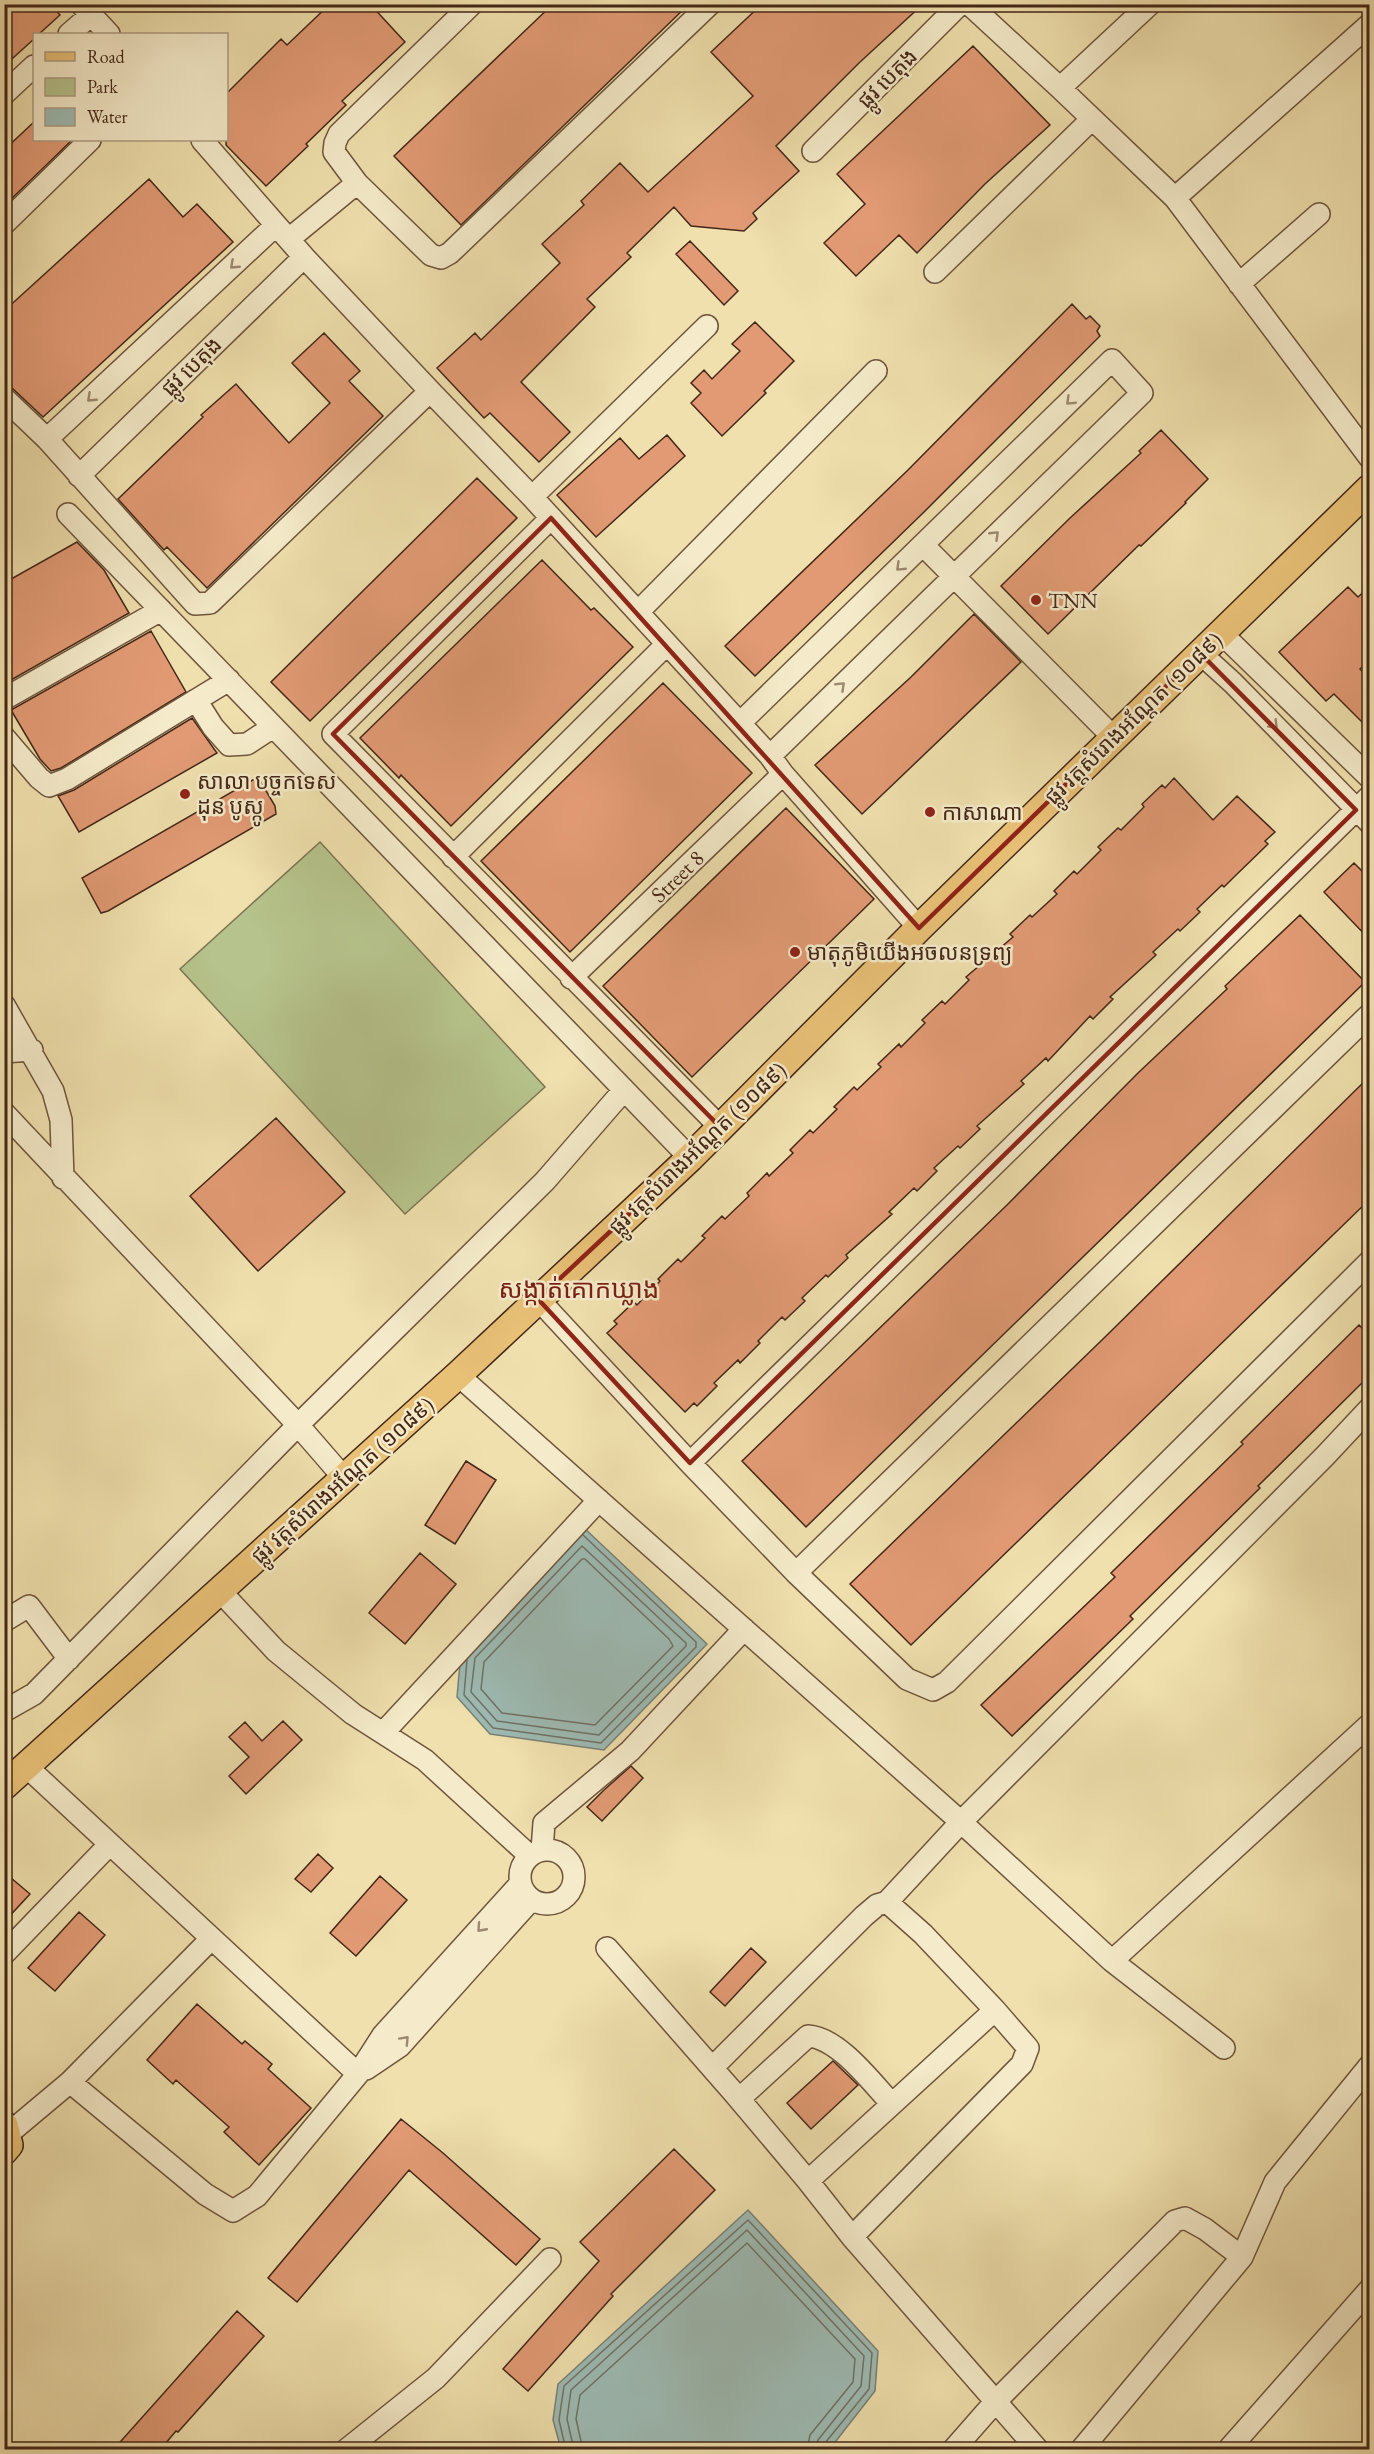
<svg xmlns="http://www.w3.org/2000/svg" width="1374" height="2454" font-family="'EB Garamond','Noto Sans Khmer',serif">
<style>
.green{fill:#b6c38c;stroke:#7d7552;stroke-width:1.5}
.water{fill:#9dbbb4;stroke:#798076;stroke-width:1.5}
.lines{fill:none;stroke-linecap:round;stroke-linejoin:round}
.shore{stroke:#707166;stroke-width:1.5}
.building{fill:#e19a74;stroke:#442718;stroke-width:1.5}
.minor-casing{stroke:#6f553d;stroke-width:24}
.major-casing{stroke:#442718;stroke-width:30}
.minor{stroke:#f5ebca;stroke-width:21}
.major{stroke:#e8c076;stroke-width:27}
.oneway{stroke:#9c8971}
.marked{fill:none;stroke:#8f2418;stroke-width:4.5;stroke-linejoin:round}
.poi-dot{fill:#8f2418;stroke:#f5ebca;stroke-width:2}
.labels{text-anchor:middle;stroke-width:5;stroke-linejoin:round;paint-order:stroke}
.street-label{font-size:22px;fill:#442718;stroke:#f5ebca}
.poi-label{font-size:22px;fill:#442718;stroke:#f5ebca;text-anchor:start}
.quarter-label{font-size:26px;fill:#7a1f14;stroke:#f5ebca}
</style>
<rect width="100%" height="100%" fill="#efe0ad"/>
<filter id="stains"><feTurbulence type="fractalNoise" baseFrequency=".00333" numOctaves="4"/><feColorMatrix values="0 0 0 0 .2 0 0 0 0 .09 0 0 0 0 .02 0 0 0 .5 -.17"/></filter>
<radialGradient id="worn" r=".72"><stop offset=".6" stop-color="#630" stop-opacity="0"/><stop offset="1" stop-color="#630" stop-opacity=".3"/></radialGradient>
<path class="green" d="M 320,842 L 545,1087 L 405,1214 L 180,969 Z"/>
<path class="water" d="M 582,1526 L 707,1644 L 604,1750 L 490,1734 L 457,1697 L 461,1652 Z
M 748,2210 L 878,2351 L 875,2391 L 836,2441 L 827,2450 L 561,2449 L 553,2420 L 558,2384 Z"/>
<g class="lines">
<path class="shore" d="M 582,1546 L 675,1633 L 686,1643 L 686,1646 L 599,1735 L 497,1721 L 471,1692 L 475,1658 Z
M 582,1559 L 585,1559 L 669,1639 L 673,1646 L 595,1725 L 502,1713 L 481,1689 L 484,1662 Z
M 467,1660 L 464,1695 L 493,1728 L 601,1743 L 696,1647 L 696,1642 L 583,1535
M 566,2450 L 559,2420 L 564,2386 L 748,2220 L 872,2353 L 869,2389 L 825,2443 L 823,2450
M 574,2450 L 567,2419 L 571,2390 L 747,2230 L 864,2356 L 861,2386 L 818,2440 L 816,2450
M 583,2450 L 576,2419 L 580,2395 L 747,2243 L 855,2359 L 853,2382 L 810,2435 L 807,2450"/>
</g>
<path class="building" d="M 4,4 L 51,4 L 60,15 L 39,34 L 34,34 L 34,39 L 4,66 Z
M 330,4 L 370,4 L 405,42 L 342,101 L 346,105 L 306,144 L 308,146 L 266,186 L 226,145 L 226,94 L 281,39 L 287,45 Z
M 553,4 L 689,4 L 461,225 L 394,156 Z
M 762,4 L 923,4 L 859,63 L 776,146 L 799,171 L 753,213 L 757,219 L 744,231 L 691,226 L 674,207 L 627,253 L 631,257 L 587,299 L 595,307 L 521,382 L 570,432 L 539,462 L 490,413 L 484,418 L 437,368 L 475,333 L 481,340 L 560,263 L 542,244 L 584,205 L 581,201 L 620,163 L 648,192 L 753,96 L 711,52 Z
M 973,46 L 1050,125 L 985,184 L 917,253 L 899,235 L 856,276 L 824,243 L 865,204 L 837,174 Z
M 34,122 L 34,140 L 72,140 L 4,206 L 4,150 Z
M 149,179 L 183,217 L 197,204 L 233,242 L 43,417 L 13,389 L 4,386 L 4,311 Z
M 690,241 L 738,291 L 724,305 L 676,254 Z
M 1072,304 L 1086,319 L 1090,316 L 1100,326 L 1097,331 L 1100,336 L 923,513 L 755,676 L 725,646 L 908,470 Z
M 755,322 L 794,361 L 764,391 L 766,393 L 722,436 L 691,403 L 701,393 L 691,383 L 704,370 L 712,379 L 740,351 L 732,344 Z
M 324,333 L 360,371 L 349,381 L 383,416 L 207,588 L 167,547 L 164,550 L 118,499 L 203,417 L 201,415 L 236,384 L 289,443 L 330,403 L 292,363 Z
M 1161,430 L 1208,479 L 1185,502 L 1186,503 L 1141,546 L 1139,545 L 1048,634 L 1001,586 L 1070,518 L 1141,453 L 1139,451 Z
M 667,435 L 685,456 L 596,537 L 557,495 L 620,438 L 639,459 Z
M 477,478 L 517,518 L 310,721 L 271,682 Z
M 77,542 L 104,570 L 129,613 L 4,684 L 4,583 Z
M 542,560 L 591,610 L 594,608 L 633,647 L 451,826 L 401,775 L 399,778 L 360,738 Z
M 1370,586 L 1370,660 L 1360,669 L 1370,679 L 1370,730 L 1334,694 L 1326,701 L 1279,652 L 1348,587 L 1358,597 Z
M 974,614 L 1021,662 L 862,814 L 815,765 L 911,677 Z
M 151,631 L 186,692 L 61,768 L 51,771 L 40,759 L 11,710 Z
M 663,683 L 752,773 L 570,952 L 481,861 Z
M 192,718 L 217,753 L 79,832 L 58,796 L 74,790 Z
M 258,777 L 275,806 L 276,814 L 108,911 L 101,913 L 82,878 Z
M 1174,778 L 1213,820 L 1237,796 L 1275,832 L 1265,841 L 1268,844 L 1234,877 L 1224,887 L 1222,885 L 1197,909 L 1200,912 L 1180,931 L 1178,929 L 1153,952 L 1156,955 L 1110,997 L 1113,999 L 1093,1019 L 1090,1016 L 1048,1061 L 1046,1058 L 1021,1081 L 1024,1084 L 977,1126 L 980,1129 L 960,1148 L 958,1146 L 934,1168 L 937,1171 L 917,1191 L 914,1188 L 889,1212 L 892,1214 L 846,1255 L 848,1258 L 828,1277 L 826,1275 L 802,1298 L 805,1301 L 785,1320 L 782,1317 L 758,1341 L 760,1343 L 740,1363 L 738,1360 L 714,1383 L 717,1386 L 697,1406 L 694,1403 L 685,1412 L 607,1333 L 617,1324 L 614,1321 L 634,1302 L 637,1305 L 660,1281 L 658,1279 L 678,1259 L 681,1262 L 705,1238 L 702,1236 L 722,1216 L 725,1219 L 749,1196 L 747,1193 L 767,1173 L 769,1176 L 793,1153 L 790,1150 L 810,1130 L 813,1133 L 837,1109 L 834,1107 L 854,1087 L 857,1090 L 881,1067 L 878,1064 L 899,1044 L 901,1047 L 925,1023 L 922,1020 L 942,1001 L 945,1004 L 969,980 L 966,977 L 1013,937 L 1010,934 L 1030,915 L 1032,917 L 1057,894 L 1054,891 L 1074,871 L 1077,874 L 1101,850 L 1098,847 L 1118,828 L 1121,830 L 1144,807 L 1142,804 L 1162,785 L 1165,788 Z
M 786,808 L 874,899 L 692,1077 L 603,986 Z
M 1354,863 L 1370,879 L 1370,940 L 1324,892 Z
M 1300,915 L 1365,982 L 806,1527 L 742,1461 L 1007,1205 L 1138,1073 L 1227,989 L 1225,986 Z
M 1370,1076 L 1370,1199 L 911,1645 L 850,1584 L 1103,1339 Z
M 276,1118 L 345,1192 L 258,1271 L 190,1196 Z
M 1359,1325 L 1370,1336 L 1370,1375 L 1258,1486 L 1260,1488 L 1130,1616 L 1133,1619 L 1012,1736 L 981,1705 L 1115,1577 L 1111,1573 L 1243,1444 L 1241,1442 Z
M 466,1461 L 496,1480 L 455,1544 L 425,1525 Z
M 420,1553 L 456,1584 L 405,1644 L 369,1613 Z
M 283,1721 L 302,1740 L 246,1794 L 229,1776 L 249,1757 L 229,1737 L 245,1722 L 262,1741 Z
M 631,1766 L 643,1778 L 602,1821 L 587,1807 L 604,1790 Z
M 318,1854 L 333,1868 L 311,1892 L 295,1879 Z
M 4,1872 L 30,1894 L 4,1922 Z
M 380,1876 L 407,1900 L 356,1956 L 330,1933 Z
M 79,1912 L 105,1935 L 55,1991 L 28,1968 Z
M 751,1948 L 766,1962 L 725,2006 L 710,1992 Z
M 197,2004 L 242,2044 L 245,2041 L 272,2064 L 268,2069 L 311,2108 L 259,2165 L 224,2132 L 229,2127 L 176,2080 L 173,2084 L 147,2060 Z
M 833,2061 L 858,2085 L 811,2129 L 787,2103 Z
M 401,2119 L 443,2153 L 540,2239 L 516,2265 L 409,2170 L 297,2302 L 268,2278 Z
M 674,2149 L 715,2190 L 611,2294 L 613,2296 L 528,2391 L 503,2369 L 599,2261 L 580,2242 Z
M 237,2311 L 264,2336 L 178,2432 L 176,2431 L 160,2450 L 113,2450 Z"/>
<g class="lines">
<g class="minor-casing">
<path id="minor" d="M 81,4 L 109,34
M 472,4 L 339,134 L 335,143 L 334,152 L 357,183 L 431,255 L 441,258 L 450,253 L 710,4
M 969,4 L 1060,88 L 1175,198 L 1370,458
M 69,34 L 91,15
M 1060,88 L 1150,4
M 4,94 L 34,66
M 202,140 L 304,257 L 430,391 L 532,497 L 770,756 L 783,774 L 919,928
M 813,151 L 960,4
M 1175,198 L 1370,24
M 4,224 L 90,140
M 289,239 L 357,183
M 935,272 L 1092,119
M 1239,284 L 1319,214
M 4,398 L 47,439 L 195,604 L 210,603 L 430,391
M 47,439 L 276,225
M 79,476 L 304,257
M 532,497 L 707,326
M 68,514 L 690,1158
M 551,518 L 333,734 L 721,1128
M 923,545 L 1113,737
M 638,612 L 876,371
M 1220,632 L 1370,778
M 1200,653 L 1233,683 L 1370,823
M 4,699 L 161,610
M 196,700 L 213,727 L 229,745 L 247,744 L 273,727
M 740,723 L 1112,360 L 1142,393 L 770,756
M 4,737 L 39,778 L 49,786 L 67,779 L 229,680
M 453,857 L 667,644
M 571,978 L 783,774
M 4,1005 L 53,1091 L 61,1120 L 63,1178
M 4,1052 L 32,1050
M 4,1113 L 298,1425 L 344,1478
M 538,1299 L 690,1463 L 796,1573 L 907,1679 L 933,1690 L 947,1682 L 1370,1261
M 458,1375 L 961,1822 L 1112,1961 L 1224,2048
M 690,1463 L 1370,796
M 796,1573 L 1370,1014
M 220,1591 L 276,1651 L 353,1714 L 425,1760 L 530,1856
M 4,1621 L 29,1606 L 69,1659
M 4,1711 L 34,1694 L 298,1425 L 545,1181 L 624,1090
M 383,1733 L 599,1500
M 27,1767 L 358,2074
M520 1877a27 27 0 1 1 54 0a27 27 0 1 1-54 0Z
M 542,1850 L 544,1823 L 630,1751 L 744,1629
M 607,1948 L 734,2093 L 808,2181 L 852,2237 L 1038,2450
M 4,1954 L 109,1845
M 1112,1961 L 1370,1724
M 712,2068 L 864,1916 L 877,1905 L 887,1902 L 961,1822 L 1325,1456 L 1370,1408
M 366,2069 L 400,2046 L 531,1900
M 70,2082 L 205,2194 L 233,2211 L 257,2196 L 358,2074 L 383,2035 L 520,1884
M 739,2099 L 808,2036 C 839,2038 871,2082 892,2104
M 8,2134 L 70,2082 L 211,1939
M 808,2181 L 995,2010 L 923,1934 L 887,1902
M 852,2237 L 1022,2064 L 1028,2048 L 995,2010
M 346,2450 L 436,2378 L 550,2259
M 953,2450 L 996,2401 L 1175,2221 L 1185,2218 L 1205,2229 L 1242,2257
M 1081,2450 L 1242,2257 L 1275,2182 L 1370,2065
M 1228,2450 L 1370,2289"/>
</g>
<g class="major-casing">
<path id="major" d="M 4,1786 L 458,1375 L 690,1158 L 919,928 L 1370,488
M 4,2125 L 9,2145 L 4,2151"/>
</g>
<use href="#minor" class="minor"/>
<use href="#major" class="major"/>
</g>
<defs><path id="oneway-chevron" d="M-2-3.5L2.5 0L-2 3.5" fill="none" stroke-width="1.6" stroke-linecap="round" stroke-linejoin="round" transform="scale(1.5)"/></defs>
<g class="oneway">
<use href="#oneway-chevron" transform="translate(234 265) rotate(137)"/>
<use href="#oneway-chevron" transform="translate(91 398) rotate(137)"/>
<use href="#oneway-chevron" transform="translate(1070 401) rotate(136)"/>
<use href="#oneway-chevron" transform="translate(995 535) rotate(-44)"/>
<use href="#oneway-chevron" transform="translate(900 567) rotate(136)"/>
<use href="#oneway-chevron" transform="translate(841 686) rotate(-44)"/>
<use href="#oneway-chevron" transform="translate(1274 725) rotate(46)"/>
<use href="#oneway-chevron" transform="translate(481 1928) rotate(132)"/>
<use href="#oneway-chevron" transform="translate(405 2040) rotate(-47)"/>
</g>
<path class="marked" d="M 551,518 L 919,928 L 1200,653 L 1356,810 L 690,1463 L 538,1299 L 721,1128 L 333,734 Z"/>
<g class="poi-dot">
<circle cx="1036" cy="600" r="6"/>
<circle cx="185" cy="794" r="6"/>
<circle cx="930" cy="812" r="6"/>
<circle cx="795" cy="952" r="6"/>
</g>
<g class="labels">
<g class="street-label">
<text transform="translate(887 78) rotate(-45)" y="8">ផ្លូវ បេតុង</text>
<text transform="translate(191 366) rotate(-44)" y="8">ផ្លូវ បេតុង</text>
<text transform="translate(1133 718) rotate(-44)" y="8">ផ្លូវ វត្តសំរោងអណ្ដែត (១០៨៩)</text>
<text transform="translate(677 876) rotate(-44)" y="8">Street 8</text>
<text transform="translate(697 1148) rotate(-44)" y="8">ផ្លូវ វត្តសំរោងអណ្ដែត (១០៨៩)</text>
<text transform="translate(342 1480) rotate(-42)" y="8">ផ្លូវ វត្តសំរោងអណ្ដែត (១០៨៩)</text>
</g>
<g class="poi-label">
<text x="1048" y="608">TNN</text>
<text x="197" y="789">សាលា បច្ចកទេស<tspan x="197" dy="25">ដុន បូស្កូ</tspan></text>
<text x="942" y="820">កាសាណា</text>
<text x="807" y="960">មាតុភូមិយើងអចលនទ្រព្យ</text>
</g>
<g class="quarter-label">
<text x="579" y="1298">សង្កាត់គោកឃ្លាង</text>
</g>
</g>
<rect width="1374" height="2454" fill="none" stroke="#efe0ad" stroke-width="24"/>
<rect x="6" y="6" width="1362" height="2442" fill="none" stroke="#442718" stroke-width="3"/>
<rect x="12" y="12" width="1350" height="2430" fill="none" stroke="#442718" stroke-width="1.5"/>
<rect x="33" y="33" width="195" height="108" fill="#f5ebca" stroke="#ae9d83" stroke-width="1.5"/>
<rect x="45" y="52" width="30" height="9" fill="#e8c076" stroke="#ae9d83" stroke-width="1.5"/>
<text x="87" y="63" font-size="18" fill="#442718">Road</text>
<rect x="45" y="78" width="30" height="18" fill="#b6c38c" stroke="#ae9d83" stroke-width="1.5"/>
<text x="87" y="93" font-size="18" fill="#442718">Park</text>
<rect x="45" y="108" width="30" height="18" fill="#9dbbb4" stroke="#ae9d83" stroke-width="1.5"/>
<text x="87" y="123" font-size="18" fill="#442718">Water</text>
<rect width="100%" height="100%" filter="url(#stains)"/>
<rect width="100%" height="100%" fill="url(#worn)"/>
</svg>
